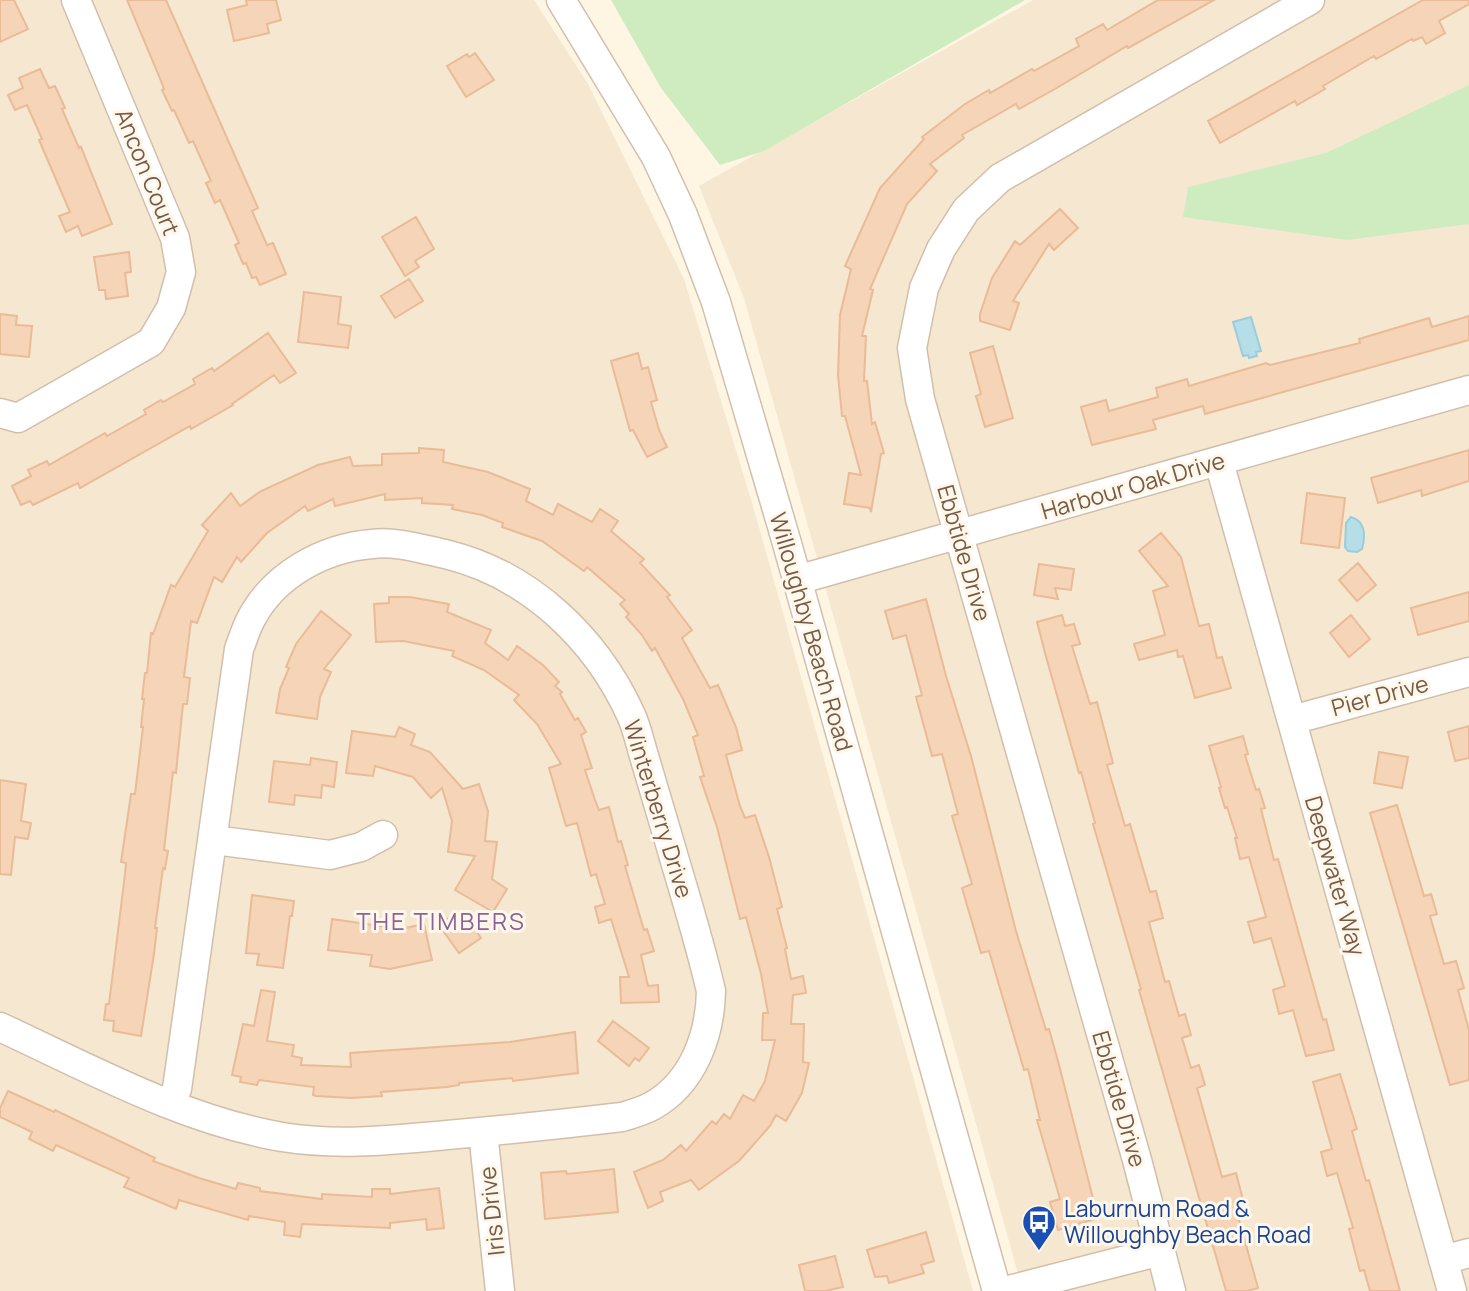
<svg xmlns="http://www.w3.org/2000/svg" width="1469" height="1291" font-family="Manrope,sans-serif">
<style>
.residential{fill:#f6e7d0}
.green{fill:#cfecc0}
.water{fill:#b5dee8;stroke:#9bcddb;stroke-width:2}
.building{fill:#f5d4b8;stroke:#e9bb97;stroke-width:2}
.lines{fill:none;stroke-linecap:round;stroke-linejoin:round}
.minor-casing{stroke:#d2bfab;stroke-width:31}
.minor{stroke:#fff;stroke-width:28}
.labels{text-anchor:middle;stroke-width:6;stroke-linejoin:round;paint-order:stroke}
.street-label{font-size:23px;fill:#775b47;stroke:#fff8ea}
.transit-label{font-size:23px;fill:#164399;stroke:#fff8ea;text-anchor:start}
.neighbourhood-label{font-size:24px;letter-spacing:2px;fill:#8b629b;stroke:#fff8ea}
</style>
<rect width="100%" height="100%" fill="#fef5e2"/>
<path class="residential" d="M 0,0 L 534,0 L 588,84 L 684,279 L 755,513 L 973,1291 L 0,1291 Z
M 1033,0 L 1469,0 L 1469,1291 L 1023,1291 L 744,298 L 699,186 Z"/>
<path class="green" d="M 611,0 L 1025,0 L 764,151 L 720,165 L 661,88 Z
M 1469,85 L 1469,224 L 1347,240 L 1183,217 L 1188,187 L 1326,153 Z"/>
<path class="water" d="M 1251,317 L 1261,351 L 1256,352 L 1257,356 L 1249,358 L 1248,355 L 1243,356 L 1233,322 Z
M 1351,517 C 1365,521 1366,535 1362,549 L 1357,552 L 1348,551 L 1345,547 L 1346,523 Z"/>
<path class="building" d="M 0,0 L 14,0 L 28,29 L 0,42 Z
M 127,0 L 166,0 L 258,208 L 252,211 L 267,245 L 273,243 L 286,274 L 260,285 L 256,277 L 252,278 L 246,263 L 243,264 L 235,245 L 239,243 L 220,200 L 215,203 L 206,183 L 211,181 L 193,141 L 189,143 L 174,110 L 172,111 L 162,90 L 164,89 L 159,76 Z
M 246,0 L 276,0 L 281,20 L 267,24 L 269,33 L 234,41 L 227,10 L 247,5 Z
M 1158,0 L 1214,0 L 1128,48 L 1127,46 L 1055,89 L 1019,109 L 1016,104 L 962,135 L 964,138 L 930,164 L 937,171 L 907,204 L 870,289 L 873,290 L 862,336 L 866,336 L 864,381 L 867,381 L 872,424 L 875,422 L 884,453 L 881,454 L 871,512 L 870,508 L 844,504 L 849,473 L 861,475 L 845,416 L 842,416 L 838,375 L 840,315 L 851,269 L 845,266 L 880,188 L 924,139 L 922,137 L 965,104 L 989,90 L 990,93 L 1032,69 L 1034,71 L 1079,46 L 1076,39 L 1103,24 L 1107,30 Z
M 1423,0 L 1469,0 L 1469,4 L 1439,21 L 1445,33 L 1426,44 L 1422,37 L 1413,41 L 1412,39 L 1376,59 L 1374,56 L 1323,86 L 1325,89 L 1297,105 L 1295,101 L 1220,143 L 1208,121 Z
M 475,53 L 494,80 L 466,97 L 447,66 L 467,54 L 469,57 Z
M 40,69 L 49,88 L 55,86 L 65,108 L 62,109 L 79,148 L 81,147 L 112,224 L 82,236 L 78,226 L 66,232 L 59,216 L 70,212 L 39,140 L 42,139 L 27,105 L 15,110 L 8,95 L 23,88 L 19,78 Z
M 1060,209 L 1078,228 L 1054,250 L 1049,244 L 1013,301 L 1019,303 L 1010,330 L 980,321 L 980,314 L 992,278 L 1015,241 L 1020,245 Z
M 416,217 L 434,249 L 415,261 L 419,267 L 405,276 L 382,237 Z
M 129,252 L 131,272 L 125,273 L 128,296 L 106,299 L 105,290 L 99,290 L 94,257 Z
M 409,279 L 423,301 L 395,318 L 381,296 Z
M 304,292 L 341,297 L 338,324 L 351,326 L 348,348 L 298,342 Z
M 0,314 L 17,316 L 16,325 L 32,326 L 29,357 L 0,354 Z
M 1469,316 L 1469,340 L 1205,414 L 1203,406 L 1153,420 L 1156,429 L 1092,445 L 1081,407 L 1106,400 L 1109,411 L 1158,397 L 1156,388 L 1187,379 L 1189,386 L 1266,363 L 1270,365 L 1360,343 L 1359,339 L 1429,318 L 1432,327 Z
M 268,333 L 296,373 L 280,383 L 274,375 L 232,404 L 233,405 L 191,429 L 190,426 L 80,488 L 78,483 L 33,505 L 30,501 L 21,505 L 12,486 L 31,476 L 28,470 L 47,461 L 49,465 L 105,433 L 107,436 L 146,414 L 144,410 L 161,400 L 163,402 L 195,384 L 193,379 L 212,368 L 214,371 Z
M 993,346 L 1013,418 L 985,427 L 976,396 L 981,394 L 970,353 Z
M 638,353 L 642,369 L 648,367 L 657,400 L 651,402 L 659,430 L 667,447 L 647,457 L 633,430 L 630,431 L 611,361 Z
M 419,448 L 444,450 L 443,462 L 488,472 L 530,489 L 526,501 L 553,515 L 558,504 L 592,522 L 600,509 L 618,521 L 611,531 L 644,559 L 640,563 L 670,595 L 667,597 L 692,630 L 682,638 L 710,688 L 718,685 L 736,727 L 742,750 L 726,755 L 740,806 L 745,818 L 755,815 L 769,857 L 782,907 L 777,909 L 787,948 L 785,949 L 791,979 L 803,976 L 806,993 L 793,995 L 791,1024 L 804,1024 L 803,1062 L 809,1063 L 802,1093 L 786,1121 L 776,1115 L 770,1126 L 739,1161 L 699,1190 L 691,1180 L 660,1192 L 663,1201 L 648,1208 L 634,1172 L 663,1160 L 681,1145 L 686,1151 L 712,1121 L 716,1124 L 724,1114 L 730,1119 L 743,1095 L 754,1101 L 765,1081 L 775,1040 L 762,1040 L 763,1013 L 768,1013 L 761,974 L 746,917 L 740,919 L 717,827 L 700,777 L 704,776 L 693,737 L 698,735 L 683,699 L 655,648 L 652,651 L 642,635 L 626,617 L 629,614 L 620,604 L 625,600 L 587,567 L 584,571 L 542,541 L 502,527 L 503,523 L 482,515 L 452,509 L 453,505 L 422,503 L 422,498 L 385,500 L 385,494 L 335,506 L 333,499 L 308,511 L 305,506 L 267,533 L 241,562 L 237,557 L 222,582 L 214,577 L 197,623 L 191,621 L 184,677 L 190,678 L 187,704 L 183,704 L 176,773 L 173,772 L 164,850 L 168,851 L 165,869 L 163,868 L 155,928 L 157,928 L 154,954 L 141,1036 L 113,1031 L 114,1021 L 104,1020 L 106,1004 L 109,1004 L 125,874 L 126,863 L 121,862 L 131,794 L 135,794 L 143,727 L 141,727 L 144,699 L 142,699 L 145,673 L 147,673 L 151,633 L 153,634 L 171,585 L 175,587 L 208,531 L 202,525 L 231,493 L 240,506 L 261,491 L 318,465 L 350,457 L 353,466 L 382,465 L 382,454 L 419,453 Z
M 1469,450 L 1469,481 L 1422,496 L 1421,490 L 1378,503 L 1371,478 Z
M 1307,493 L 1345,498 L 1339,548 L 1301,543 Z
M 1161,533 L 1181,557 L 1199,626 L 1209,624 L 1217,658 L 1222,657 L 1231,688 L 1195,698 L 1183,656 L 1178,657 L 1177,650 L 1139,660 L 1134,644 L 1165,635 L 1153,591 L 1168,586 L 1139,551 Z
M 1358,563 L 1376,585 L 1357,601 L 1339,580 Z
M 1039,564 L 1074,569 L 1071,590 L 1055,588 L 1058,599 L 1034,595 Z
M 1469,592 L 1469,621 L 1418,635 L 1411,608 Z
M 389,597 L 410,597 L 449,604 L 447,612 L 491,630 L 485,643 L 508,660 L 517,646 L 543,665 L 559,682 L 555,686 L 562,692 L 560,694 L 575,720 L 578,718 L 586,732 L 581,735 L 592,768 L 585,770 L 595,800 L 599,810 L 609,807 L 618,842 L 621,841 L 628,865 L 625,866 L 644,930 L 647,929 L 654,951 L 641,955 L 648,986 L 658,985 L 659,1002 L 621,1003 L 620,977 L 629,977 L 611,919 L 599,923 L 595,907 L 605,904 L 596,874 L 591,876 L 577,823 L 566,826 L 549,768 L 561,764 L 537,724 L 514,700 L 519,695 L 484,670 L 452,656 L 454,651 L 403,641 L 376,642 L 374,604 L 389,603 Z
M 926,599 L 946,676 L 971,756 L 1016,931 L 1046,1030 L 1049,1029 L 1058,1061 L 1098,1218 L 1058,1230 L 1050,1202 L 1060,1199 L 1037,1120 L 1040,1120 L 1028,1069 L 1024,1070 L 989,951 L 981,953 L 962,888 L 972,884 L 952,816 L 958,814 L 942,754 L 932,756 L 916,697 L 922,695 L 906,635 L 893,639 L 885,611 Z
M 321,611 L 351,635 L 324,669 L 331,672 L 320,697 L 317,719 L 276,713 L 280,689 L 289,668 L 286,667 L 296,644 Z
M 1062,615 L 1065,626 L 1074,624 L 1080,644 L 1072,646 L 1090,704 L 1097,702 L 1113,763 L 1107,765 L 1125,826 L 1130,824 L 1150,892 L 1156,891 L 1163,918 L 1149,922 L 1165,982 L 1169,981 L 1179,1016 L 1185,1014 L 1191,1035 L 1182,1038 L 1191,1068 L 1199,1065 L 1205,1085 L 1197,1088 L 1222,1177 L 1236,1173 L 1243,1200 L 1234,1202 L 1258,1288 L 1247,1291 L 1226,1291 L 1139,990 L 1141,989 L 1093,824 L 1095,823 L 1081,772 L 1079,773 L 1045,653 L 1037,622 Z
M 1351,615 L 1370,639 L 1349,657 L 1330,633 Z
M 1469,726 L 1469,758 L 1455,761 L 1448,732 Z
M 399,727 L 415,734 L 411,745 L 430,752 L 463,789 L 479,784 L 488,811 L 485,841 L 497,842 L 492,879 L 507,889 L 493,912 L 455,890 L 475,856 L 448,852 L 452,821 L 442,788 L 431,798 L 413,777 L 375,766 L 373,776 L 346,773 L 352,731 L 395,737 Z
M 1243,736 L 1248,754 L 1245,755 L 1256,790 L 1259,789 L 1265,808 L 1261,809 L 1274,860 L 1278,859 L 1323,1020 L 1326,1019 L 1334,1050 L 1306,1056 L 1293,1010 L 1279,1014 L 1273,990 L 1285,986 L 1271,938 L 1254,943 L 1248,922 L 1266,917 L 1249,857 L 1240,859 L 1235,838 L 1237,838 L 1227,807 L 1225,808 L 1219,788 L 1221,787 L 1209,746 Z
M 1379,752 L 1408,757 L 1402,788 L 1374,783 Z
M 311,758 L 337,762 L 334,787 L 322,785 L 321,798 L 295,795 L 294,805 L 269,802 L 274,761 L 310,765 Z
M 0,780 L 26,784 L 21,821 L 31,823 L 28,839 L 15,837 L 11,875 L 0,874 Z
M 1397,805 L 1424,896 L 1431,894 L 1437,914 L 1430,916 L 1444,964 L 1456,961 L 1464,988 L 1458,990 L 1469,1030 L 1469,1080 L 1450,1085 L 1370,813 Z
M 252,895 L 294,901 L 292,916 L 290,916 L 283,968 L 257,965 L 259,954 L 246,953 Z
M 465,915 L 481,938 L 459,953 L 436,921 Z
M 332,919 L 401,929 L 424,924 L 432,960 L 390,969 L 370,966 L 372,955 L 328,950 Z
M 261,990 L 275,992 L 267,1041 L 294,1045 L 292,1056 L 302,1058 L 301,1065 L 351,1067 L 350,1053 L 510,1042 L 575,1032 L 578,1073 L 513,1081 L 512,1078 L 459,1083 L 459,1085 L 447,1087 L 381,1092 L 382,1096 L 351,1098 L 316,1096 L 313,1095 L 314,1087 L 259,1080 L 257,1085 L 240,1082 L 241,1077 L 232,1075 L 243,1024 L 254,1026 Z
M 613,1021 L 649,1048 L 639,1061 L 635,1058 L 629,1066 L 598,1041 Z
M 1340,1074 L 1357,1129 L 1352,1131 L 1366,1181 L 1369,1180 L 1400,1291 L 1370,1291 L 1364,1270 L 1360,1271 L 1349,1229 L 1353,1228 L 1337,1173 L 1327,1176 L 1321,1152 L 1332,1149 L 1313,1082 Z
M 8,1091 L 54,1112 L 55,1110 L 155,1158 L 153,1161 L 199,1178 L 236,1189 L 238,1183 L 260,1188 L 260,1191 L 322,1199 L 322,1194 L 372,1197 L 372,1189 L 390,1189 L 390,1194 L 439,1188 L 444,1228 L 427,1230 L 426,1219 L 390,1223 L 390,1228 L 302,1224 L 300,1237 L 284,1235 L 285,1222 L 249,1216 L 248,1220 L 179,1200 L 176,1209 L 124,1187 L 129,1178 L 56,1145 L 53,1151 L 29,1139 L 32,1132 L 0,1117 L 0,1108 Z
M 614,1169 L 618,1212 L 545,1219 L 541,1173 L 566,1171 L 567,1174 Z
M 926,1232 L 934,1261 L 921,1265 L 924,1273 L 889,1283 L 887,1276 L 875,1277 L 867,1250 Z
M 835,1256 L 843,1287 L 825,1291 L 805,1291 L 799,1265 Z"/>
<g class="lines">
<g class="minor-casing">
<path id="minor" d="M 561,0 L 656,157 L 683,215 L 716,302 L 786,540 L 997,1291
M 0,413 L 18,418 L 151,342 L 171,308 L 181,272 L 175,238 L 76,0
M 1219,462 L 1452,1291
M 797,580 L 1469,390
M 1292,720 L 1469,672
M 214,840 L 330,855 L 361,847 L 383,835
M 0,1027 C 91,1069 183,1120 282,1137 C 337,1146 392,1140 447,1135 C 505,1130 563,1124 622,1117 C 632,1114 643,1111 652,1106 C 693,1083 710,1036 711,991 C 699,939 683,889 668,837 C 660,810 652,783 644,756 C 640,743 637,728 631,715 C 596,638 529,574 445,554 C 421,549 396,541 372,544 C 323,548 274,575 251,619 C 246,628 243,639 239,649 L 177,1089 L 169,1104
M 483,1132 L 500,1291
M 1443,1260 L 1469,1253
M 1005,1291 L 1161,1251
M 1171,1291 L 1137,1160 L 920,399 L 912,348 L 924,288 L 941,249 L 966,210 L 1000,178 L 1310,0"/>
</g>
<use href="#minor" class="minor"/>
</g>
<defs>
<g id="bus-pin" transform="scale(1.75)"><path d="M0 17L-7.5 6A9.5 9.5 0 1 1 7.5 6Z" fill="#1a4fb4" stroke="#fff8ea"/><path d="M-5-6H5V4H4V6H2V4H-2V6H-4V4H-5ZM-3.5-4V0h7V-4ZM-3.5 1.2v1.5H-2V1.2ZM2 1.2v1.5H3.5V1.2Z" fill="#fff"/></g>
</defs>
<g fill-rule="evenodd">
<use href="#bus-pin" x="1039" y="1222"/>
</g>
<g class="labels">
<g class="street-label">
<text transform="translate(147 172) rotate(68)" y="8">Ancon Court</text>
<text transform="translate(1133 486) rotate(-16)" y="8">Harbour Oak Drive</text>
<text transform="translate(964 553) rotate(74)" y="8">Ebbtide Drive</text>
<text transform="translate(811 632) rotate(74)" y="8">Willoughby Beach Road</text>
<text transform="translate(1380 696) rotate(-15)" y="8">Pier Drive</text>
<text transform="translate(658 809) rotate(73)" y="8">Winterberry Drive</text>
<text transform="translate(1335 876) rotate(74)" y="8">Deepwater Way</text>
<text transform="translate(1119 1099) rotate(74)" y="8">Ebbtide Drive</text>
<text transform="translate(492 1211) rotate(-96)" y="8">Iris Drive</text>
</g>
<g class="transit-label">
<text x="1064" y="1217">Laburnum Road &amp;<tspan x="1064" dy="26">Willoughby Beach Road</tspan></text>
</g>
<g class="neighbourhood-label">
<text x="441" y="930">THE TIMBERS</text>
</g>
</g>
</svg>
